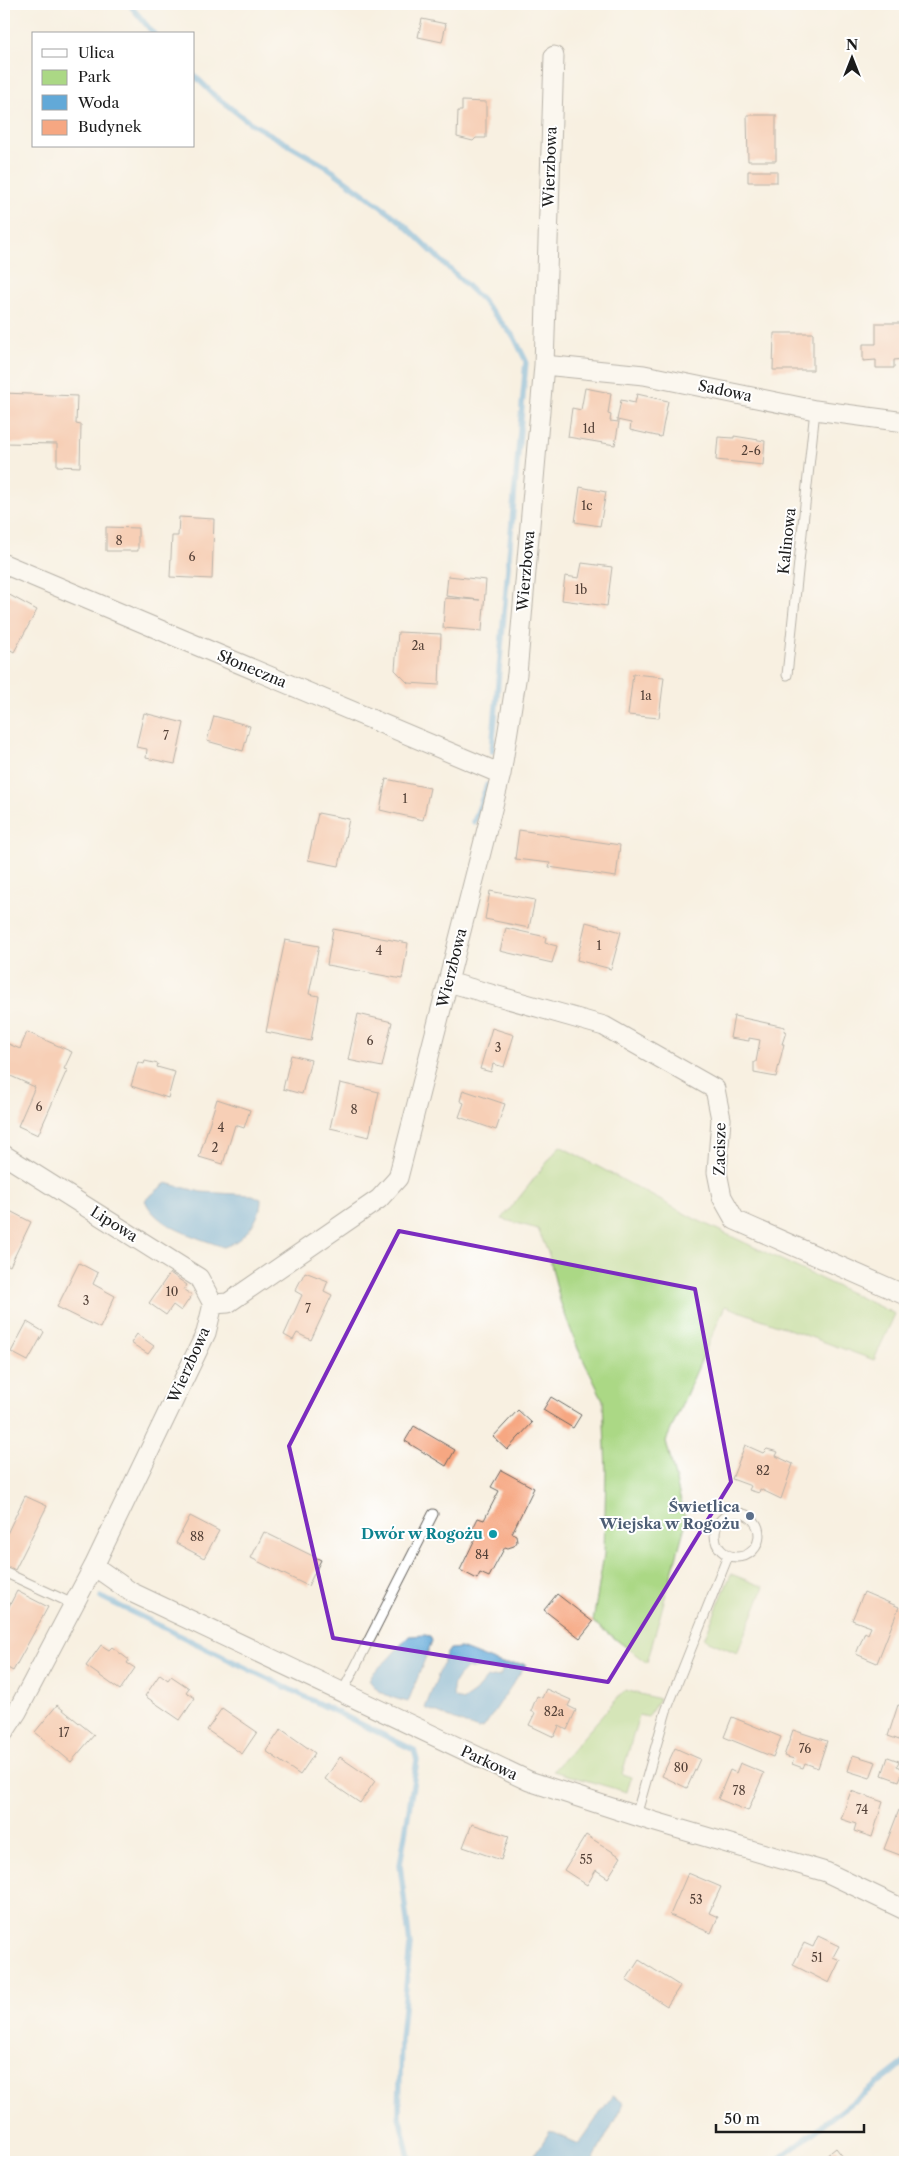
<svg xmlns="http://www.w3.org/2000/svg" width="909" height="2166" font-family="'Libre Caslon Text',serif">
<style>
.green{fill:#abd885;stroke:#647a50}
.water{fill:#62a9d8;stroke:#3f627a;fill-rule:evenodd}
.lines{fill:none;stroke-linecap:round;stroke-linejoin:round}
.stream{stroke:#62a9d8;stroke-width:5.5}
.building{fill:#f6a782}
.lane-casing{stroke:#696661;stroke-width:11}
.street-casing{stroke:#696661;stroke-width:21}
.lane{stroke:#fff;stroke-width:9}
.street{stroke:#fff;stroke-width:19}
.marked{fill:none;stroke:#7b2cbf;stroke-width:4;stroke-linejoin:round}
.service-dot{fill:#5c6f8a;stroke:#fff;stroke-width:2}
.culture-dot{fill:#0f9aa8;stroke:#fff;stroke-width:2}
.labels{text-anchor:middle;stroke-width:4;stroke-linejoin:round;paint-order:stroke}
.number-label{font-size:12px;fill:#523f36}
.street-label{font-size:15px;fill:#1c1c1c;stroke:#fff}
.service-label{font-size:15px;font-weight:bold;fill:#4e5e75;stroke:#fff;text-anchor:end}
.culture-label{font-size:15px;font-weight:bold;fill:#0d838f;stroke:#fff;text-anchor:end}
</style>
<rect width="100%" height="100%" fill="#fff"/>
<filter id="ink" filterUnits="userSpaceOnUse"><feTurbulence type="fractalNoise" baseFrequency=".02" numOctaves="2"/><feDisplacementMap in="SourceGraphic" scale="10" xChannelSelector="R" yChannelSelector="G"/><feConvolveMatrix kernelMatrix="1 2 1 2 8 2 1 2 1" color-interpolation-filters="sRGB"/></filter>
<filter id="wash" filterUnits="userSpaceOnUse"><feTurbulence type="fractalNoise" baseFrequency=".0096" numOctaves="4" result="noise"/><feDisplacementMap in="SourceGraphic" scale="20" xChannelSelector="R" yChannelSelector="G"/><feGaussianBlur stdDeviation="1.12" result="paint"/><feColorMatrix in="noise" values="0 0 0 0 0 0 0 0 0 0 0 0 0 0 0 0 0 1.4 0 .05"/><feComposite in="paint" operator="in"/></filter>
<g filter="url(#wash)">
<rect width="100%" height="100%" fill="#f8f0e1"/>
<path class="green" d="M 560,1146 L 695,1219 L 895,1314 L 874,1360 L 725,1306 L 666,1441 L 686,1522 L 647,1663 L 593,1622 L 604,1554 L 606,1471 L 603,1400 L 578,1349 L 560,1301 L 549,1255 L 538,1229 L 502,1219 Z
M 731,1574 L 764,1587 L 737,1653 L 704,1639 Z
M 625,1690 L 659,1699 L 648,1717 L 639,1715 L 622,1774 L 631,1777 L 627,1792 L 553,1771 Z"/>
<path class="water" d="M 166,1183 L 201,1192 L 253,1195 L 261,1199 C 262,1219 242,1243 223,1247 C 197,1237 155,1227 145,1200 Z
M 425,1635 L 430,1636 L 432,1641 L 408,1702 C 392,1698 378,1694 369,1680 L 372,1674 L 388,1659 L 409,1636 Z
M 461,1648 L 502,1664 L 526,1664 L 484,1727 L 478,1729 L 425,1708 L 446,1655 L 450,1649 ZM 468,1668 L 503,1669 L 500,1676 L 487,1678 L 475,1692 L 462,1701 L 454,1697 C 450,1684 458,1675 468,1668 Z
M 612,2096 L 624,2103 L 592,2162 L 530,2162 L 550,2131 L 579,2144 Z"/>
<g class="lines">
<path class="stream" d="M 129,4 L 154,34
M 194,75 L 215,96 L 249,122 L 327,167 L 399,220 L 481,299 L 514,337 L 526,361 L 492,751
M 474,822 L 487,785
M 101,1597 L 414,1750 L 417,1760 L 400,1865 L 410,1945 L 401,2039 L 399,2116 L 409,2157 L 420,2162
M 775,2162 L 905,2062"/>
</g>
<g id="blocks">
<path class="building" d="M 422,19 L 446,24 L 442,42 L 418,37 Z
M 462,101 L 486,102 L 486,138 L 476,138 L 473,141 L 457,137 L 458,111 L 462,111 Z
M 747,115 L 776,115 L 776,161 L 748,161 Z
M 748,171 L 777,171 L 777,182 L 748,182 Z
M 876,323 L 905,323 L 905,359 L 894,360 L 894,368 L 876,368 L 876,360 L 863,361 L 863,344 L 876,344 Z
M 774,333 L 813,333 L 813,370 L 773,370 Z
M 585,388 L 611,393 L 608,414 L 611,415 L 610,421 L 619,422 L 615,445 L 568,437 L 572,408 L 581,410 Z
M 4,393 L 77,396 L 76,424 L 81,425 L 80,467 L 57,466 L 57,444 L 4,443 Z
M 637,394 L 668,401 L 661,437 L 630,430 L 631,423 L 617,420 L 621,400 L 635,403 Z
M 734,436 L 765,441 L 763,465 L 716,460 L 718,437 L 734,438 Z
M 580,487 L 606,492 L 600,526 L 575,522 Z
M 179,517 L 214,519 L 212,579 L 170,577 L 172,536 L 178,536 Z
M 106,527 L 138,528 L 138,551 L 106,551 Z
M 582,563 L 612,567 L 607,606 L 562,600 L 565,576 L 579,578 Z
M 448,576 L 486,580 L 482,631 L 443,628 L 445,598 L 480,600 L 446,596 Z
M 4,592 L 37,610 L 14,652 L 4,646 Z
M 398,632 L 441,634 L 439,685 L 408,683 L 395,670 Z
M 633,674 L 664,677 L 659,718 L 628,715 Z
M 144,713 L 184,723 L 175,764 L 146,758 L 147,749 L 136,747 Z
M 214,716 L 250,726 L 243,751 L 207,741 Z
M 386,779 L 430,788 L 423,820 L 380,810 Z
M 318,813 L 349,819 L 339,866 L 308,860 Z
M 519,830 L 620,845 L 616,877 L 549,867 L 550,863 L 515,859 Z
M 490,891 L 535,900 L 529,928 L 485,919 Z
M 586,922 L 621,932 L 611,969 L 577,960 Z
M 506,928 L 546,937 L 545,943 L 557,946 L 552,963 L 500,951 Z
M 333,929 L 408,943 L 402,979 L 327,965 Z
M 285,940 L 319,946 L 309,994 L 319,996 L 311,1041 L 266,1032 Z
M 358,1014 L 392,1022 L 382,1067 L 348,1060 Z
M 734,1016 L 785,1027 L 784,1031 L 786,1032 L 782,1044 L 784,1044 L 776,1077 L 754,1073 L 754,1062 L 756,1062 L 760,1040 L 749,1038 L 749,1041 L 730,1038 Z
M 492,1028 L 514,1035 L 504,1067 L 493,1064 L 491,1072 L 480,1069 Z
M 27,1032 L 72,1052 L 64,1069 L 67,1070 L 38,1135 L 18,1126 L 35,1087 L 4,1073 L 4,1042 L 20,1049 Z
M 291,1055 L 311,1060 L 302,1094 L 283,1089 Z
M 145,1061 L 158,1064 L 157,1067 L 175,1072 L 168,1098 L 131,1086 L 138,1062 L 144,1064 Z
M 340,1083 L 379,1092 L 369,1137 L 330,1128 Z
M 463,1090 L 505,1104 L 496,1130 L 459,1117 L 464,1103 L 460,1101 Z
M 217,1099 L 250,1110 L 244,1128 L 235,1125 L 223,1164 L 199,1157 Z
M 8,1210 L 31,1222 L 10,1266 L 4,1263 L 4,1220 Z
M 79,1263 L 98,1273 L 93,1284 L 115,1296 L 100,1328 L 57,1307 Z
M 305,1272 L 328,1281 L 324,1291 L 332,1295 L 311,1340 L 297,1333 L 293,1340 L 284,1335 L 302,1295 L 295,1291 Z
M 170,1273 L 187,1285 L 184,1290 L 192,1295 L 181,1311 L 173,1305 L 166,1315 L 149,1303 Z
M 27,1322 L 44,1332 L 28,1361 L 11,1352 Z
M 137,1334 L 154,1346 L 148,1354 L 131,1343 Z
M 551,1397 L 581,1415 L 573,1428 L 543,1410 Z
M 518,1410 L 532,1423 L 507,1450 L 493,1437 Z
M 414,1426 L 455,1450 L 446,1466 L 405,1441 Z
M 745,1445 L 763,1453 L 767,1449 L 778,1452 L 776,1456 L 793,1464 L 781,1499 L 760,1489 L 759,1493 L 749,1490 L 751,1486 L 732,1479 Z
M 501,1470 L 534,1488 L 512,1533 L 516,1535 L 517,1542 L 514,1546 L 508,1548 L 505,1547 L 489,1577 L 480,1573 L 477,1579 L 460,1570 L 476,1537 L 470,1534 L 478,1518 L 484,1520 L 499,1491 L 491,1487 Z
M 25,1496 L 47,1506 L 15,1570 L 4,1564 L 4,1540 Z
M 190,1516 L 219,1531 L 204,1558 L 176,1543 Z
M 264,1532 L 321,1560 L 308,1586 L 251,1558 Z
M 17,1591 L 48,1607 L 13,1671 L 4,1666 L 4,1616 Z
M 864,1592 L 899,1607 L 877,1663 L 856,1654 L 865,1632 L 868,1634 L 871,1627 L 852,1620 Z
M 557,1594 L 593,1622 L 580,1638 L 544,1610 Z
M 101,1645 L 109,1650 L 112,1647 L 129,1660 L 127,1663 L 135,1668 L 120,1690 L 86,1666 Z
M 160,1674 L 168,1680 L 171,1676 L 189,1688 L 186,1692 L 195,1698 L 180,1720 L 145,1696 Z
M 546,1689 L 571,1700 L 568,1706 L 576,1710 L 567,1730 L 559,1726 L 554,1737 L 529,1725 L 535,1713 L 531,1711 L 537,1696 L 542,1698 Z
M 57,1705 L 94,1735 L 71,1762 L 35,1732 Z
M 898,1705 L 905,1707 L 905,1742 L 888,1736 Z
M 222,1708 L 257,1732 L 242,1754 L 207,1730 Z
M 732,1717 L 781,1737 L 773,1757 L 724,1737 Z
M 281,1729 L 315,1753 L 300,1775 L 266,1751 Z
M 793,1730 L 827,1741 L 818,1768 L 805,1763 L 803,1768 L 792,1764 L 794,1759 L 784,1756 Z
M 675,1748 L 700,1759 L 687,1788 L 662,1776 Z
M 853,1755 L 876,1762 L 870,1778 L 848,1771 Z
M 340,1757 L 375,1781 L 360,1803 L 325,1779 Z
M 888,1757 L 899,1761 L 897,1766 L 904,1769 L 899,1781 L 882,1775 Z
M 740,1763 L 764,1773 L 748,1811 L 718,1799 L 730,1770 L 736,1773 Z
M 851,1791 L 883,1802 L 872,1837 L 854,1831 L 856,1824 L 841,1819 Z
M 899,1810 L 905,1812 L 905,1857 L 884,1849 Z
M 472,1824 L 509,1836 L 501,1860 L 463,1847 Z
M 586,1835 L 621,1857 L 608,1878 L 596,1870 L 587,1885 L 564,1870 Z
M 688,1873 L 721,1887 L 709,1913 L 718,1917 L 711,1933 L 670,1915 Z
M 818,1936 L 839,1946 L 833,1957 L 840,1960 L 829,1983 L 793,1965 L 804,1943 L 813,1947 Z
M 639,1960 L 680,1986 L 667,2006 L 626,1980 Z
M 836,2148 L 847,2162 L 823,2162 L 821,2160 Z"/>
</g>
</g>
<g filter="url(#ink)">
<use href="#blocks" fill-opacity="0" stroke="#696661" stroke-width="1"/>
<g class="lines">
<g class="lane-casing">
<path id="lane" d="M 787,675 L 815,410
M715 1535a22 22 0 1 1 44 0a22 22 0 1 1-44 0Z
M 4,1572 L 73,1604
M 342,1693 L 433,1514
M 636,1816 L 666,1711 L 728,1556"/>
</g>
<g class="street-casing">
<path id="street" d="M 544,365 L 644,375 L 815,410 L 905,422
M 4,564 L 501,774
M 448,982 L 604,1026 L 715,1089 L 721,1119 L 717,1172 L 722,1197 L 735,1220 L 905,1295
M 4,1155 L 199,1278 L 213,1304
M 213,1304 L 228,1303 L 379,1199 L 398,1178 L 501,774 L 517,674 L 544,365 L 554,56
M 94,1566 L 131,1592 L 529,1781 L 652,1821 L 826,1872 L 905,1910
M 4,1732 L 17,1712 L 94,1566 L 206,1333 L 213,1304"/>
</g>
<use href="#lane" class="lane"/>
<use href="#street" class="street"/>
</g>
</g>
<path d="M0 0H909V2166H0ZM 399,1231 L 695,1289 L 731,1482 L 608,1682 L 333,1638 L 289,1446 Z" fill="#f8f0e1" fill-opacity=".55" fill-rule="evenodd"/>
<path class="marked" d="M 399,1231 L 695,1289 L 731,1482 L 608,1682 L 333,1638 L 289,1446 Z"/>
<circle class="service-dot" cx="750" cy="1516" r="5"/>
<circle class="culture-dot" cx="493" cy="1534" r="5"/>
<g class="labels">
<g class="number-label">
<text x="589" y="433">1d</text>
<text x="751" y="455">2-6</text>
<text x="587" y="510">1c</text>
<text x="119" y="545">8</text>
<text x="192" y="561">6</text>
<text x="581" y="594">1b</text>
<text x="418" y="650">2a</text>
<text x="646" y="700">1a</text>
<text x="166" y="740">7</text>
<text x="405" y="803">1</text>
<text x="599" y="950">1</text>
<text x="379" y="955">4</text>
<text x="370" y="1045">6</text>
<text x="498" y="1052">3</text>
<text x="39" y="1111">6</text>
<text x="354" y="1114">8</text>
<text x="221" y="1132">4</text>
<text x="215" y="1152">2</text>
<text x="172" y="1296">10</text>
<text x="86" y="1305">3</text>
<text x="308" y="1313">7</text>
<text x="763" y="1475">82</text>
<text x="197" y="1541">88</text>
<text x="482" y="1559">84</text>
<text x="554" y="1716">82a</text>
<text x="64" y="1737">17</text>
<text x="805" y="1753">76</text>
<text x="681" y="1772">80</text>
<text x="739" y="1795">78</text>
<text x="862" y="1814">74</text>
<text x="586" y="1864">55</text>
<text x="696" y="1904">53</text>
<text x="817" y="1962">51</text>
</g>
<g class="street-label">
<text transform="translate(550 167) rotate(-88)" y="5">Wierzbowa</text>
<text transform="translate(725 391) rotate(12)" y="5">Sadowa</text>
<text transform="translate(787 541) rotate(-84)" y="5">Kalinowa</text>
<text transform="translate(526 571) rotate(-85)" y="5">Wierzbowa</text>
<text transform="translate(252 669) rotate(23)" y="5">Słoneczna</text>
<text transform="translate(452 968) rotate(-76)" y="5">Wierzbowa</text>
<text transform="translate(720 1149) rotate(-89)" y="5">Zacisze</text>
<text transform="translate(114 1224) rotate(32)" y="5">Lipowa</text>
<text transform="translate(189 1365) rotate(-66)" y="5">Wierzbowa</text>
<text transform="translate(489 1763) rotate(25)" y="5">Parkowa</text>
</g>
<g class="service-label">
<text x="740" y="1512">Świetlica<tspan x="740" dy="17">Wiejska w Rogożu</tspan></text>
</g>
<g class="culture-label">
<text x="483" y="1539">Dwór w Rogożu</text>
</g>
</g>
<rect width="909" height="2166" fill="none" stroke="#fff" stroke-width="20"/>
<rect x="32" y="32" width="162" height="115" fill="#ffffff" stroke="#a4a4a4"/>
<rect x="42" y="49" width="25" height="8" fill="#ffffff" stroke="#a4a4a4"/>
<text x="78" y="58" font-size="15" fill="#1c1c1c">Ulica</text>
<rect x="42" y="70" width="25" height="15" fill="#abd885" stroke="#a4a4a4"/>
<text x="78" y="82" font-size="15" fill="#1c1c1c">Park</text>
<rect x="42" y="95" width="25" height="15" fill="#62a9d8" stroke="#a4a4a4"/>
<text x="78" y="108" font-size="15" fill="#1c1c1c">Woda</text>
<rect x="42" y="120" width="25" height="15" fill="#f6a782" stroke="#a4a4a4"/>
<text x="78" y="132" font-size="15" fill="#1c1c1c">Budynek</text>
<g transform="translate(852 58)" stroke="#ffffff" stroke-width="4" paint-order="stroke">
<path d="M0-4L9 19L0 12L-9 19Z" fill="#1c1c1c"/>
<text y="-8" font-size="14" font-weight="bold" text-anchor="middle" fill="#1c1c1c">N</text>
</g>
<path d="M716 2124v8h148v-8" fill="none" stroke="#1c1c1c" stroke-width="2.5"/>
<text x="724" y="2124" font-size="15" fill="#1c1c1c" stroke="#ffffff" stroke-width="4" paint-order="stroke">50 m</text>
</svg>
